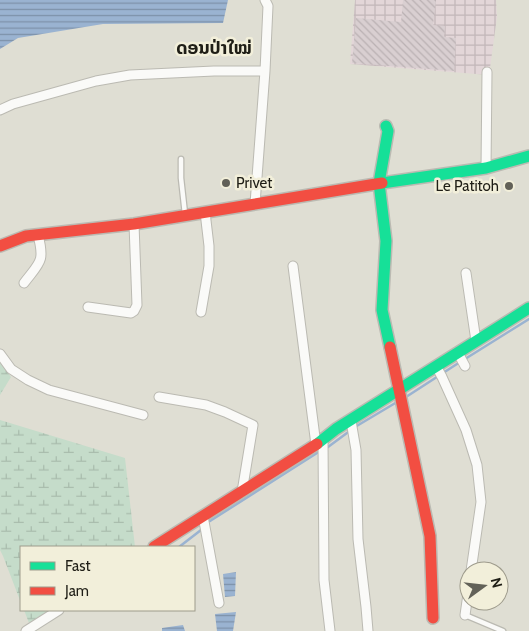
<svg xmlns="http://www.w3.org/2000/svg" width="529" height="631" font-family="Cabin,'Noto Sans Lao',sans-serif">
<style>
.industrial{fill:url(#industrial-grid)}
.wetland{fill:url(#wetland-marsh)}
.water{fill:url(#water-rules)}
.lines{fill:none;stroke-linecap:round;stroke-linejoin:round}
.stream{stroke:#9ab3d1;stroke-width:2.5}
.building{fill:url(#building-back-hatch)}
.lane-casing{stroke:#bbbab2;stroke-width:7}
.street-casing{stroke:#bbbab2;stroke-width:11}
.fast-casing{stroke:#bbbab2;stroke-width:14}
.jam-casing{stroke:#bbbab2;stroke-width:14}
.lane{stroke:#fafaf8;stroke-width:4.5}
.street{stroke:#fafaf8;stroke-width:9}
.fast{stroke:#16e098;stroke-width:11}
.jam{stroke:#f24e42;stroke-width:11}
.poi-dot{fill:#626158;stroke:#f2efda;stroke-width:2}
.labels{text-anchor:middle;stroke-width:5;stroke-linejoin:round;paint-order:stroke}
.poi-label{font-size:15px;fill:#1f1e16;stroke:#f2efda;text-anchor:start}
.quarter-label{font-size:18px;font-weight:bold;fill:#1f1e16;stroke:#f2efda}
</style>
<defs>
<pattern id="industrial-grid" width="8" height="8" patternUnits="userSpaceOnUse" patternTransform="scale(1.25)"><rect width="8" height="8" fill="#e3d6d8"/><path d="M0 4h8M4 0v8" fill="none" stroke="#c2b7b9"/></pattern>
<pattern id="wetland-marsh" width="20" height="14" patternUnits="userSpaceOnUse" patternTransform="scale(1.25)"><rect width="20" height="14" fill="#c5dcca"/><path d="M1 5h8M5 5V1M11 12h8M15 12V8" fill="none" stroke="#a9bcad"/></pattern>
<pattern id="water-rules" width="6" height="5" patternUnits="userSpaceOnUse" patternTransform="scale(1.25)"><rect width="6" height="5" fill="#9ab3d1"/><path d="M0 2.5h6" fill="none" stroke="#7d91a9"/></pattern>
<pattern id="building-back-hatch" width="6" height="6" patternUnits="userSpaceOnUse" patternTransform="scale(1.25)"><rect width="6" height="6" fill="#d9cfd1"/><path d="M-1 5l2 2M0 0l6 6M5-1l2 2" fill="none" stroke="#bab1b3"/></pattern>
</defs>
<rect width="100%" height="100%" fill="#dfded3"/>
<path class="industrial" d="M 355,0 L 496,0 L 497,17 L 489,75 L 350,64 Z"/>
<path class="wetland" d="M 0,363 L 11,377 L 0,395 Z
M 0,420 L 125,458 L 135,547 L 21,547 L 21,603 L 3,556 L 0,550 Z
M 24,610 L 49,610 L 29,623 Z"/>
<path class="water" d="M 0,0 L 228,0 L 223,23 L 103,24 L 18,38 L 0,49 Z
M 236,572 L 235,596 L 225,597 L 223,574 Z
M 236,612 L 233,631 L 217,631 L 215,614 Z
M 183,625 L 185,631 L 162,631 L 162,628 Z"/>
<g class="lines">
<path class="stream" d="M 465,359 L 529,319
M 406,397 L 460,362
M 355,427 L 397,402
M 328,447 L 351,430
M 210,521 L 317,453
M 179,547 L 201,530"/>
</g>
<path class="building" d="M 403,0 L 436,0 L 433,25 L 445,26 L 444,37 L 456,38 L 454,71 L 352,63 L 356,18 L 401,22 Z"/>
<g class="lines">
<g class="lane-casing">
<path id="lane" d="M 181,159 L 181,178 L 185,214
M 465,615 L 503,631"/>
</g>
<g class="street-casing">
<path id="street" d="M 0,110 L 13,104 L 96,81 L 130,75 L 214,71 L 265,71
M 486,168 L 487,72
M 255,204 L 265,71 L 268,6 L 265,0
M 293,266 L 316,445
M 466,273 L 476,341
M 24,283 C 40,262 45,262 38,235
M 88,307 L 131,313 L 134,311 L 137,305 L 134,224
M 201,312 L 209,266 L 209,246 L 205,212
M 458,353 L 465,366
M 0,354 L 11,369 L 28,380 L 49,390 L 143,415
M 436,366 L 442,377 L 466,430 L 477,465 L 481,502 L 471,571
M 159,397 L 206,405 L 225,412 L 253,425 L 242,492
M 351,421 L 356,450 L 358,539 L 366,607 L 368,631
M 323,439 L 324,580 L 330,631
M 203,516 L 219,603
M 465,615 L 469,587
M 26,631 L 59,610"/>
</g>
<g class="fast-casing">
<path id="fast" d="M 386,126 L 388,131 L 379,183 L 386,241 L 382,310 L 390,347
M 382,183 L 486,168 L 529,156
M 317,444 L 336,429 L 529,308"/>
</g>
<g class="jam-casing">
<path id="jam" d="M 0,246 L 26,236 L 134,224 L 382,183
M 390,347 L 430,536 L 433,618
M 154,547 L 317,444"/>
</g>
<use href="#lane" class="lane"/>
<use href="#street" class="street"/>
<use href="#fast" class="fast"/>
<use href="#jam" class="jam"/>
</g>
<g class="poi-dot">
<circle cx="226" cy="183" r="5"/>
<circle cx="509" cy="186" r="5"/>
</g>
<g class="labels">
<g class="poi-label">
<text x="236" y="188">Privet</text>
<text x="499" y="191" text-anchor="end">Le Patitoh</text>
</g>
<g class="quarter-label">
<text x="214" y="54">ດອນປ່າໃໝ່</text>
</g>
</g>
<rect x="20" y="546" width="175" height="65" fill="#f2efda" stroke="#9e9b8c"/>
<rect x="30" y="562" width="25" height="8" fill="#16e098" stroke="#9e9b8c"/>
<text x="65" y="571" font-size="15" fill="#1f1e16">Fast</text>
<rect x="30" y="587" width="25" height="8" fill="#f24e42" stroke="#9e9b8c"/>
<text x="65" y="596" font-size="15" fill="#1f1e16">Jam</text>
<g transform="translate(484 586) rotate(75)"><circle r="24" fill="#f2efda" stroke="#9e9b8c"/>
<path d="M0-4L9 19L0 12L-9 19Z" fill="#626158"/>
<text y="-8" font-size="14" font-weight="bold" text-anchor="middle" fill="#1f1e16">N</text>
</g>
</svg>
